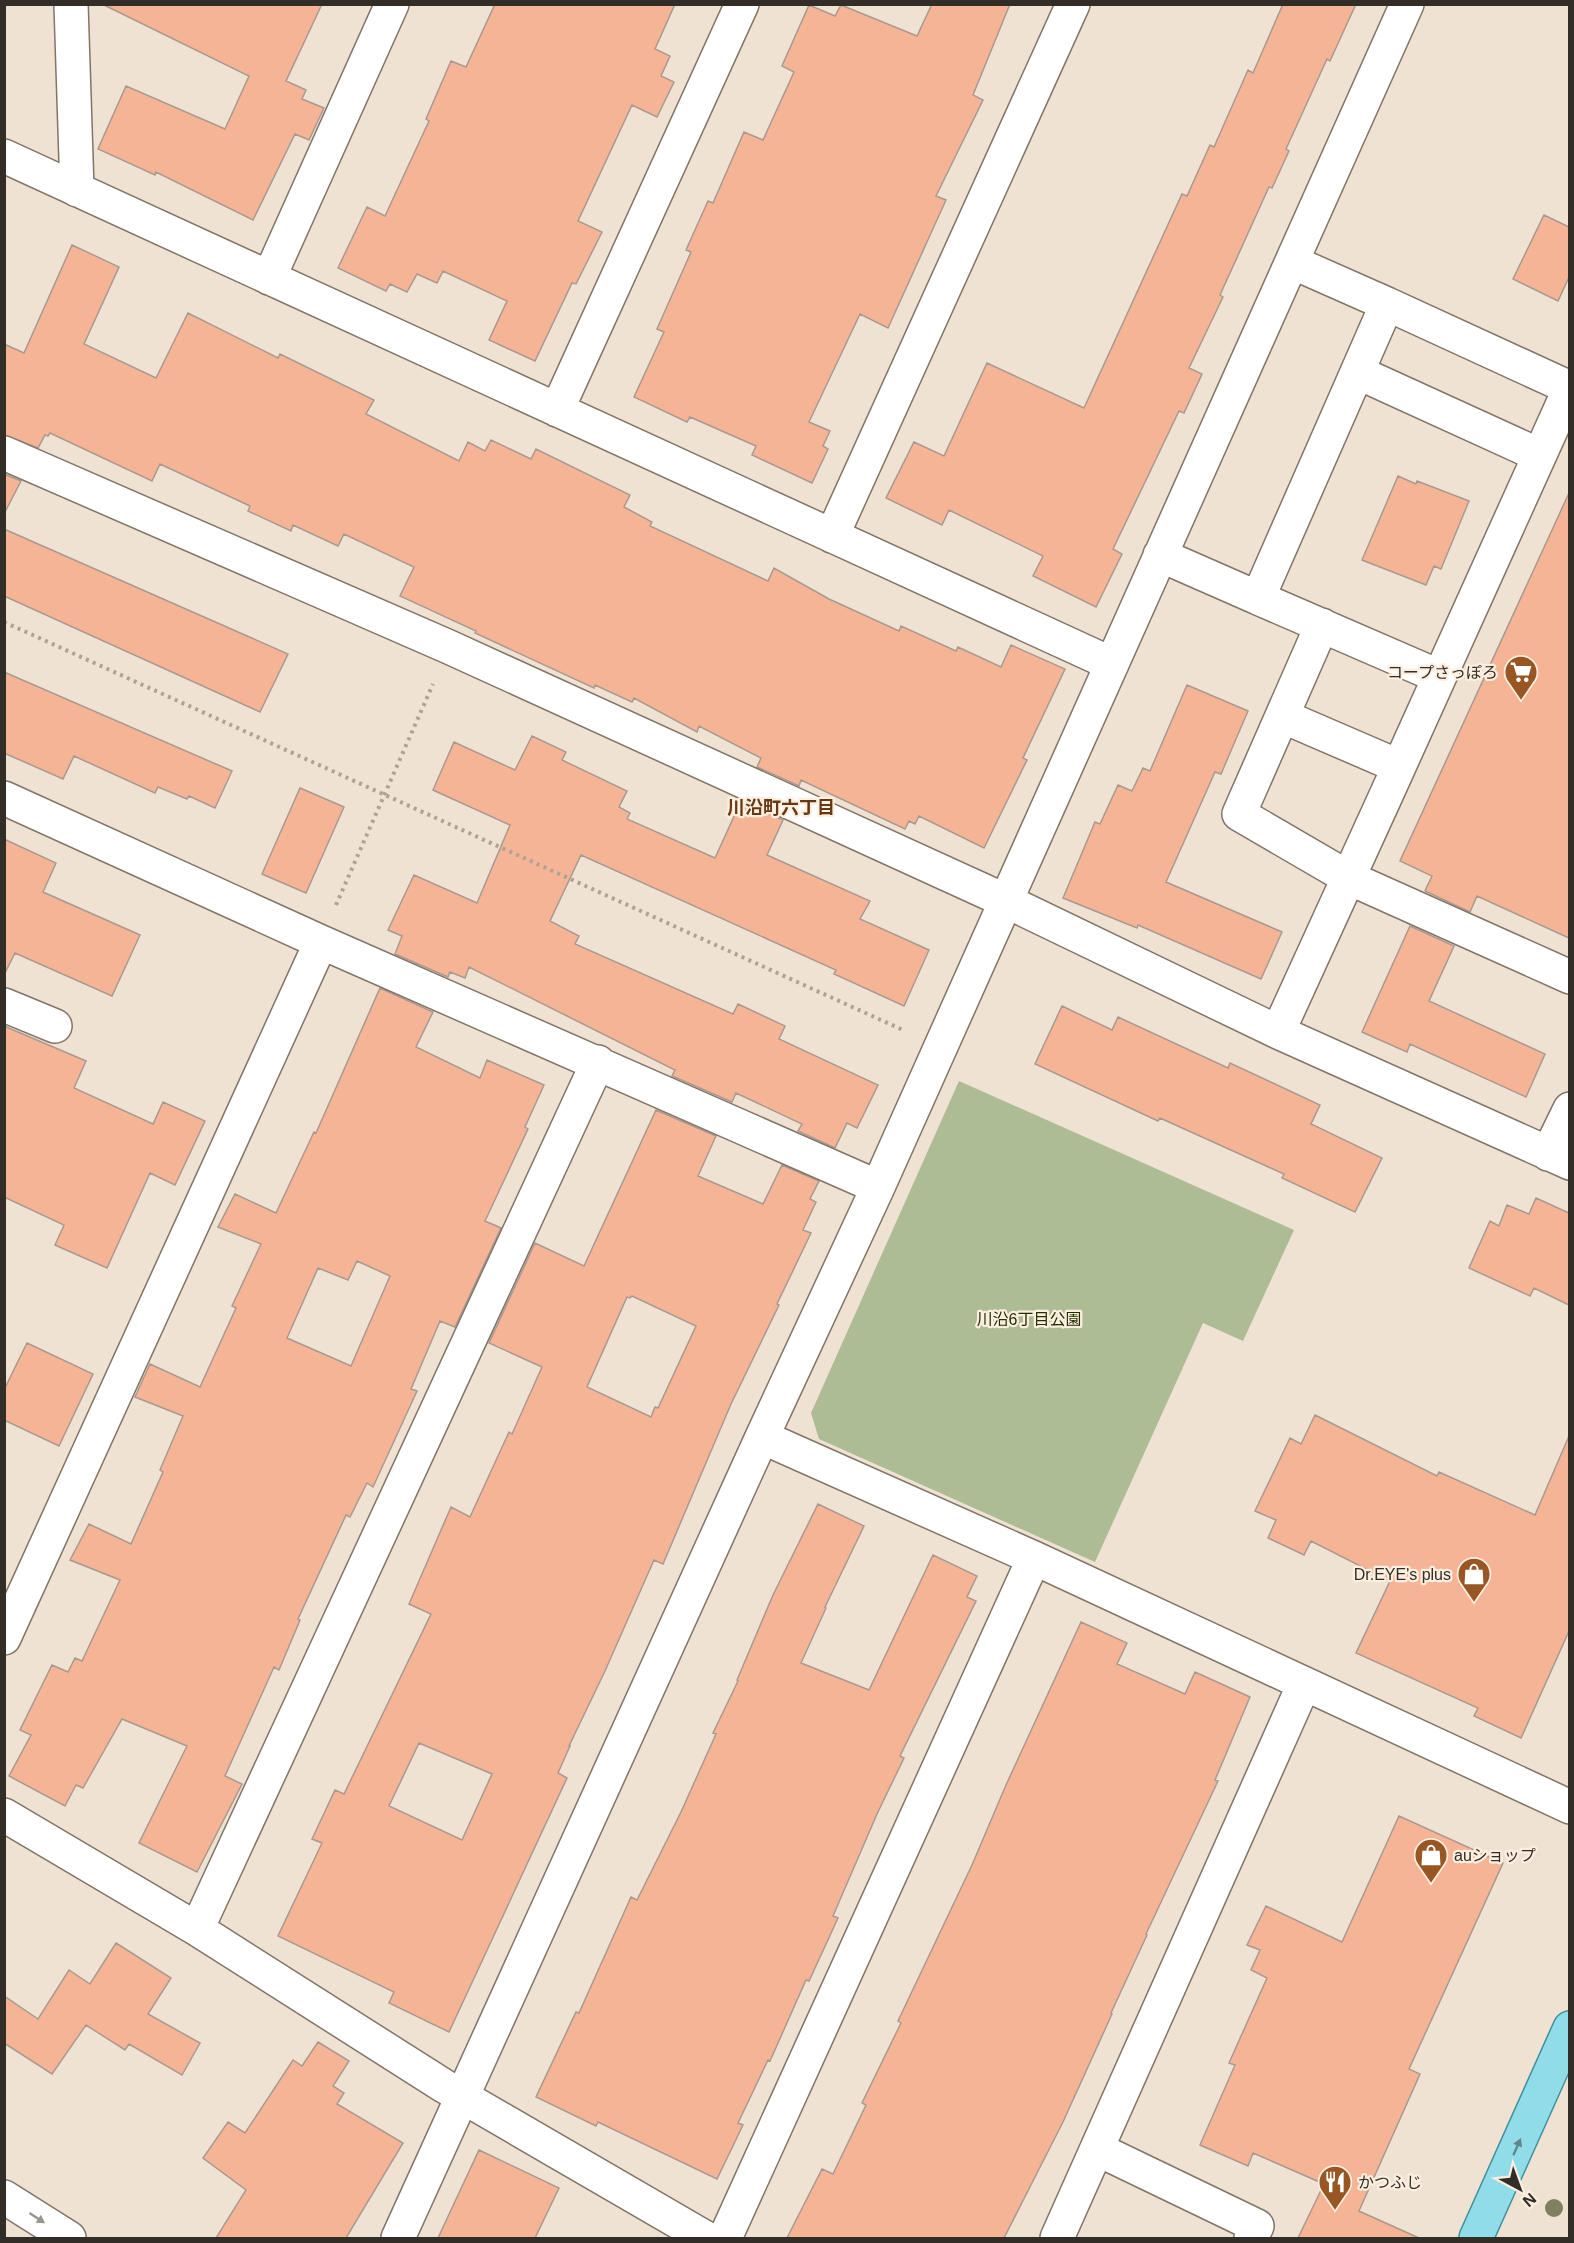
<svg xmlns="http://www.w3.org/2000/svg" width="1574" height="2243" font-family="Arial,'Noto Sans JP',sans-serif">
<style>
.green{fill:#aebc96}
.building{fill:#f5b496;stroke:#ab9990;stroke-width:1.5;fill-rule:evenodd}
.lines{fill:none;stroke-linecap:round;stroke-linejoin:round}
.minor-casing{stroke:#817568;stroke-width:36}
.major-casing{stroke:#3f909c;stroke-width:36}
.path{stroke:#aca296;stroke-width:4;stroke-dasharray:3 4.5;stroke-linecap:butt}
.minor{stroke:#fff;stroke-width:33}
.major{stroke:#90dde9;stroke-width:33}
.tree{fill:#7f8060}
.oneway{fill:#618588}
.oneway2{fill:#989693}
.labels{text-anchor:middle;stroke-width:4.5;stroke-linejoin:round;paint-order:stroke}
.poi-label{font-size:16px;fill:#322d27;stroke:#fdefe0;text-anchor:end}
.park-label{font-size:16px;fill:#233001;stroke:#fdefe0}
.neighbourhood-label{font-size:18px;font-weight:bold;fill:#663916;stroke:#fdefe0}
</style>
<rect width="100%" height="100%" fill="#efe2d3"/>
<path class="green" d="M 959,1081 L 1294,1230 L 1243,1341 L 1203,1323 L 1095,1562 L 819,1439 L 811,1413 Z"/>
<path class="building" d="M 102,4 L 322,4 L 286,81 L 306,90 L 302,99 L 324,108 L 309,140 L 295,134 L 253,220 L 156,172 L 155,175 L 98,149 L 126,86 L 225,129 L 249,76 Z
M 495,4 L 675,4 L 655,49 L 670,56 L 661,76 L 674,82 L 657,117 L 632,105 L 578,221 L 602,232 L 576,284 L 572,283 L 535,361 L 489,340 L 507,301 L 443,271 L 437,283 L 417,274 L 407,292 L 390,284 L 386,291 L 338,268 L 367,207 L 385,216 L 429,121 L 426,119 L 451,61 L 466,67 Z
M 932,4 L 1010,4 L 973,95 L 983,100 L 936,196 L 946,200 L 888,328 L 860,314 L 809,422 L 830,431 L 823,446 L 828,449 L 812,483 L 752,455 L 756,446 L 690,417 L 687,422 L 634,397 L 664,332 L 657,329 L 691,252 L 686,250 L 708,201 L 713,203 L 744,132 L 763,140 L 794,72 L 782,66 L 809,5 L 835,16 L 841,5 L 917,36 Z
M 1283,4 L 1356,4 L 1330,61 L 1327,59 L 1286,149 L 1289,151 L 1272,188 L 1269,187 L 1220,295 L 1223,297 L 1189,368 L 1202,374 L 1184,413 L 1179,411 L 1113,549 L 1122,554 L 1096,607 L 1033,576 L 1043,556 L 949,510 L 942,525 L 886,498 L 914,442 L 944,456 L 987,363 L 1084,408 L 1182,194 L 1187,196 L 1210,145 L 1214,147 L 1248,70 L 1253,73 Z
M 1544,215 L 1569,227 L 1569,277 L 1558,301 L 1513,279 Z
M 72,245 L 119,267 L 84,344 L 156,378 L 188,313 L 278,358 L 280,354 L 374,400 L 366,414 L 459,461 L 468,442 L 485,451 L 491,440 L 531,459 L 536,449 L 630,495 L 624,507 L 652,522 L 650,526 L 768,581 L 774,568 L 829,599 L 899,631 L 901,626 L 956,651 L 958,647 L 1001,667 L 1011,645 L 1065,669 L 1023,758 L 1027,760 L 984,848 L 919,816 L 915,824 L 909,821 L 905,829 L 801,780 L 799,786 L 757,767 L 761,758 L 699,726 L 697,732 L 634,698 L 632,702 L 595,685 L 594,688 L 475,633 L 476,631 L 400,596 L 414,567 L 344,534 L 338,546 L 293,525 L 291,531 L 248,511 L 250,506 L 160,464 L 152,481 L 50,433 L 48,436 L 45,435 L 38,448 L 4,435 L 4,344 L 24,353 Z
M 4,474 L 21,481 L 4,514 Z
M 1398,476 L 1416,484 L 1417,481 L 1469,501 L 1441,569 L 1434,566 L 1426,585 L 1362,560 Z
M 1569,493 L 1569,938 L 1477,896 L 1470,912 L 1425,891 L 1432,876 L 1400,861 Z
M 4,529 L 288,654 L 260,712 L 4,596 Z
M 4,672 L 232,771 L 215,808 L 189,796 L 187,799 L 158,787 L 155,793 L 74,756 L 63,779 L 4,753 Z
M 1187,685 L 1248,711 L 1221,774 L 1215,772 L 1166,882 L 1282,932 L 1261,979 L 1138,925 L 1137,928 L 1063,898 L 1095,822 L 1100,824 L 1118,785 L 1132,791 L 1143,768 L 1150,771 Z
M 532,736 L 566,752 L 562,760 L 627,791 L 619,807 L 630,813 L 627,819 L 715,858 L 741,801 L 783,820 L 767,855 L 870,901 L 860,919 L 929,950 L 904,1006 L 834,974 L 836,970 L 581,855 L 550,921 L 579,936 L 575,944 L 733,1014 L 738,1004 L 785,1026 L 779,1039 L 878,1085 L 857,1128 L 847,1123 L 835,1148 L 798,1131 L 802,1124 L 736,1093 L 732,1102 L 672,1076 L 675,1070 L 469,967 L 465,978 L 450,972 L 448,977 L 395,954 L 402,936 L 388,930 L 414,875 L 477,903 L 510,825 L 433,790 L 454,742 L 515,770 Z
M 300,788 L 344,807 L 306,893 L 262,874 Z
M 4,839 L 56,863 L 43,892 L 140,935 L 112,996 L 15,953 L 4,975 Z
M 1410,926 L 1454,946 L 1429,1001 L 1545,1054 L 1526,1097 L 1410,1044 L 1407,1052 L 1362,1032 Z
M 380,988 L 433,1012 L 416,1047 L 480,1078 L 487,1060 L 544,1085 L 525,1127 L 528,1129 L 485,1221 L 501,1228 L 455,1327 L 440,1321 L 411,1389 L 417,1391 L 373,1487 L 367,1483 L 350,1517 L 346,1515 L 298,1619 L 300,1620 L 279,1670 L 274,1667 L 225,1776 L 242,1784 L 197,1872 L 139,1843 L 187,1746 L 122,1719 L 83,1788 L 76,1785 L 65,1806 L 9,1776 L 31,1735 L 20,1730 L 52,1665 L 68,1672 L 75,1658 L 82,1661 L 120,1580 L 70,1560 L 89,1524 L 131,1544 L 163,1472 L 160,1470 L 183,1416 L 135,1397 L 150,1364 L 200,1387 L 236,1308 L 232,1306 L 261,1244 L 218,1227 L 235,1194 L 276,1213 L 314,1132 L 316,1133 ZM 357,1261 L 390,1276 L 351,1366 L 287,1338 L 318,1268 L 348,1280 Z
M 1062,1006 L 1112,1030 L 1118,1017 L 1228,1068 L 1230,1063 L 1320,1105 L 1311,1124 L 1382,1158 L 1355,1212 L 1282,1178 L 1284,1174 L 1160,1118 L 1158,1121 L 1035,1064 Z
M 4,1026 L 86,1061 L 74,1088 L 153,1124 L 163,1102 L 205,1121 L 175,1185 L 150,1173 L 107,1268 L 55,1245 L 64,1225 L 4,1197 Z
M 656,1110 L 716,1136 L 698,1176 L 763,1204 L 782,1165 L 819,1181 L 810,1199 L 816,1202 L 803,1230 L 811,1233 L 777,1304 L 779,1305 L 731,1404 L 663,1564 L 654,1560 L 605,1671 L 569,1746 L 570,1746 L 558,1773 L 567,1778 L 449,2032 L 389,2003 L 394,1992 L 278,1936 L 322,1843 L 312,1839 L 335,1790 L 344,1794 L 431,1614 L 409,1604 L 451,1507 L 470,1517 L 509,1432 L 512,1434 L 542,1367 L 489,1343 L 535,1243 L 584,1266 ZM 632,1296 L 696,1326 L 658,1408 L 655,1407 L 651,1417 L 587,1387 L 627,1297 L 630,1298 ZM 419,1743 L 492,1774 L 462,1840 L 389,1806 Z
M 1536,1198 L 1569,1213 L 1569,1305 L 1534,1288 L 1530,1296 L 1469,1268 L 1490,1221 L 1499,1226 L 1507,1205 L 1529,1214 Z
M 27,1343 L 93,1374 L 59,1446 L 4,1420 L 4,1390 Z
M 1315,1415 L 1437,1476 L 1439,1472 L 1535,1515 L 1569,1436 L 1569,1631 L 1521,1738 L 1474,1716 L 1478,1708 L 1356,1653 L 1390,1581 L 1311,1541 L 1304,1555 L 1268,1538 L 1276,1520 L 1255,1511 L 1290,1438 L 1301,1444 Z
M 818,1504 L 864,1526 L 825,1607 L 826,1608 L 801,1663 L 869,1690 L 933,1555 L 977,1576 L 967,1597 L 976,1601 L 900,1756 L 904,1758 L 877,1814 L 833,1916 L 838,1918 L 809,1981 L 806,1980 L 770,2061 L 768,2060 L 738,2123 L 743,2125 L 717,2179 L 598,2122 L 596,2126 L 536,2097 L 576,2012 L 579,2013 L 631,1897 L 637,1900 L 681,1812 L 716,1734 L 713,1733 L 738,1681 L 737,1680 L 773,1595 Z
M 1081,1622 L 1127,1643 L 1117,1664 L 1185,1694 L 1195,1672 L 1250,1697 L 1215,1780 L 1218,1781 L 1146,1934 L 1147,1935 L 1111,2013 L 1112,2014 L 1063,2122 L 1004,2238 L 787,2238 L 822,2169 L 833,2174 L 866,2105 L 862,2103 L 901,2023 L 898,2021 L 972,1865 L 1006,1785 Z
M 1399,1816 L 1503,1863 L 1409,2069 L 1420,2074 L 1359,2211 L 1419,2238 L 1298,2238 L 1324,2184 L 1253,2153 L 1248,2166 L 1200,2145 L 1235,2065 L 1229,2063 L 1267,1978 L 1251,1970 L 1260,1950 L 1247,1945 L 1266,1906 L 1342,1942 Z
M 116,1943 L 171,1978 L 148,2014 L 200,2043 L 182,2075 L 129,2044 L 125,2050 L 86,2025 L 52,2074 L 4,2043 L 4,1996 L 38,2019 L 69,1970 L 90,1984 Z
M 318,2042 L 349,2061 L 333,2086 L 344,2093 L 337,2104 L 403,2143 L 346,2238 L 216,2238 L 246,2190 L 203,2158 L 228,2122 L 245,2133 L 293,2060 L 302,2066 Z
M 479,2150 L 559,2188 L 535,2238 L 438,2238 Z"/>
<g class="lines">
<g class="minor-casing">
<path id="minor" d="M 71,4 L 77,190
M 4,156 L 1112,664
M 1292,262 L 1387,304 L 1258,598 L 1438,676
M 269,278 L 392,4
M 1387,304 L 1570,388
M 1357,372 L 1539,455
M 557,410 L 742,4
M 4,453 L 449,647 L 1006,901 L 1278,1032 L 1570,1163
M 832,536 L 1073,4
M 1160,555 L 1258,598
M 1322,625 L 1239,814 L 1349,878 L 1570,977
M 1282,716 L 1398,766
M 4,798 L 321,942 L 878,1187
M 4,1005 L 55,1026
M 1278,1032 C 1377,818 1472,603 1570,388
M 1548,1154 L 1570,1109
M 762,1437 L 1034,1558 L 1570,1807
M 4,1638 L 321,942
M 4,1815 L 197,1929 L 444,2086 L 706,2238
M 197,1929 L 598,1062
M 1097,2149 L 1257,2226 L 1251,2238
M 4,2197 L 69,2238
M 398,2238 L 762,1437 L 878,1187 L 1407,4
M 725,2238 L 1034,1558
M 1057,2238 L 1304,1684"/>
</g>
<g class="major-casing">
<path id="major" d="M 1476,2238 L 1570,2028"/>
</g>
<path class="path" d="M 4,622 L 903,1030
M 336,905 L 433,684"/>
<use href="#minor" class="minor"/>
<use href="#major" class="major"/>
</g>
<circle class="tree" cx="1554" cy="2208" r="9"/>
<defs><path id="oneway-solid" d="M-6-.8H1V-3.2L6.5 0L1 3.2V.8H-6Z" transform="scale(1.5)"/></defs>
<use class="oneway" href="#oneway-solid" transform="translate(1517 2147) rotate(-66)"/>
<use class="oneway2" href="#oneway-solid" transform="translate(37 2218) rotate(33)"/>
<defs>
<g id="supermarket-pin" transform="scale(1.725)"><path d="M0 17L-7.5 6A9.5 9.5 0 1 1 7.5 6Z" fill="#985623" stroke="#fdefe0"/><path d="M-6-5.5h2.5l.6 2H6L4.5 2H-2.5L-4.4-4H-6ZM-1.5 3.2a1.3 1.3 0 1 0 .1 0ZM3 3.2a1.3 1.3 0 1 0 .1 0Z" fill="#fff"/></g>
<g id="shop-pin" transform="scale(1.725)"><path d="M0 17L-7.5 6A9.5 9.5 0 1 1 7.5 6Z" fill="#985623" stroke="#fdefe0"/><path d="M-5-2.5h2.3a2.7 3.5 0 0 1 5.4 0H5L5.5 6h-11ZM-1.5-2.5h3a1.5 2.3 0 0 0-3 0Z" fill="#fff"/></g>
<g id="restaurant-pin" transform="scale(1.725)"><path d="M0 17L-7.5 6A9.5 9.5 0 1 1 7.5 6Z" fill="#985623" stroke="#fdefe0"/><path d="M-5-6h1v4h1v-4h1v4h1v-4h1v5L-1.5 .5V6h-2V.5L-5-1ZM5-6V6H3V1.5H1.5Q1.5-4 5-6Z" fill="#fff"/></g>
</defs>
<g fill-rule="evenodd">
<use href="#supermarket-pin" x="1521" y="672"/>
<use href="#shop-pin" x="1474" y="1574"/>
<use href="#shop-pin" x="1431" y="1855"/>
<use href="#restaurant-pin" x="1335" y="2182"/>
</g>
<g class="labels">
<g class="poi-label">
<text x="1498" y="678">コープさっぽろ</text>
<text x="1451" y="1580">Dr.EYE's plus</text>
<text x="1454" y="1861" text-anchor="start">auショップ</text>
<text x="1358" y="2188" text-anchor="start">かつふじ</text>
</g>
<g class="park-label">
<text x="1029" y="1325">川沿6丁目公園</text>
</g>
<g class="neighbourhood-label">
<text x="781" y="814">川沿町六丁目</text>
</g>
</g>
<rect width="1574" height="2243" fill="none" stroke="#322d27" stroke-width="12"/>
<g transform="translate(1520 2189) rotate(139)" stroke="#fdefe0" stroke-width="4.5" paint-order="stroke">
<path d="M0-4.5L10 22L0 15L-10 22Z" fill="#322d27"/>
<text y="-9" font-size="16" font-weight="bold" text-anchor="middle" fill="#322d27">N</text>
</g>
</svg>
